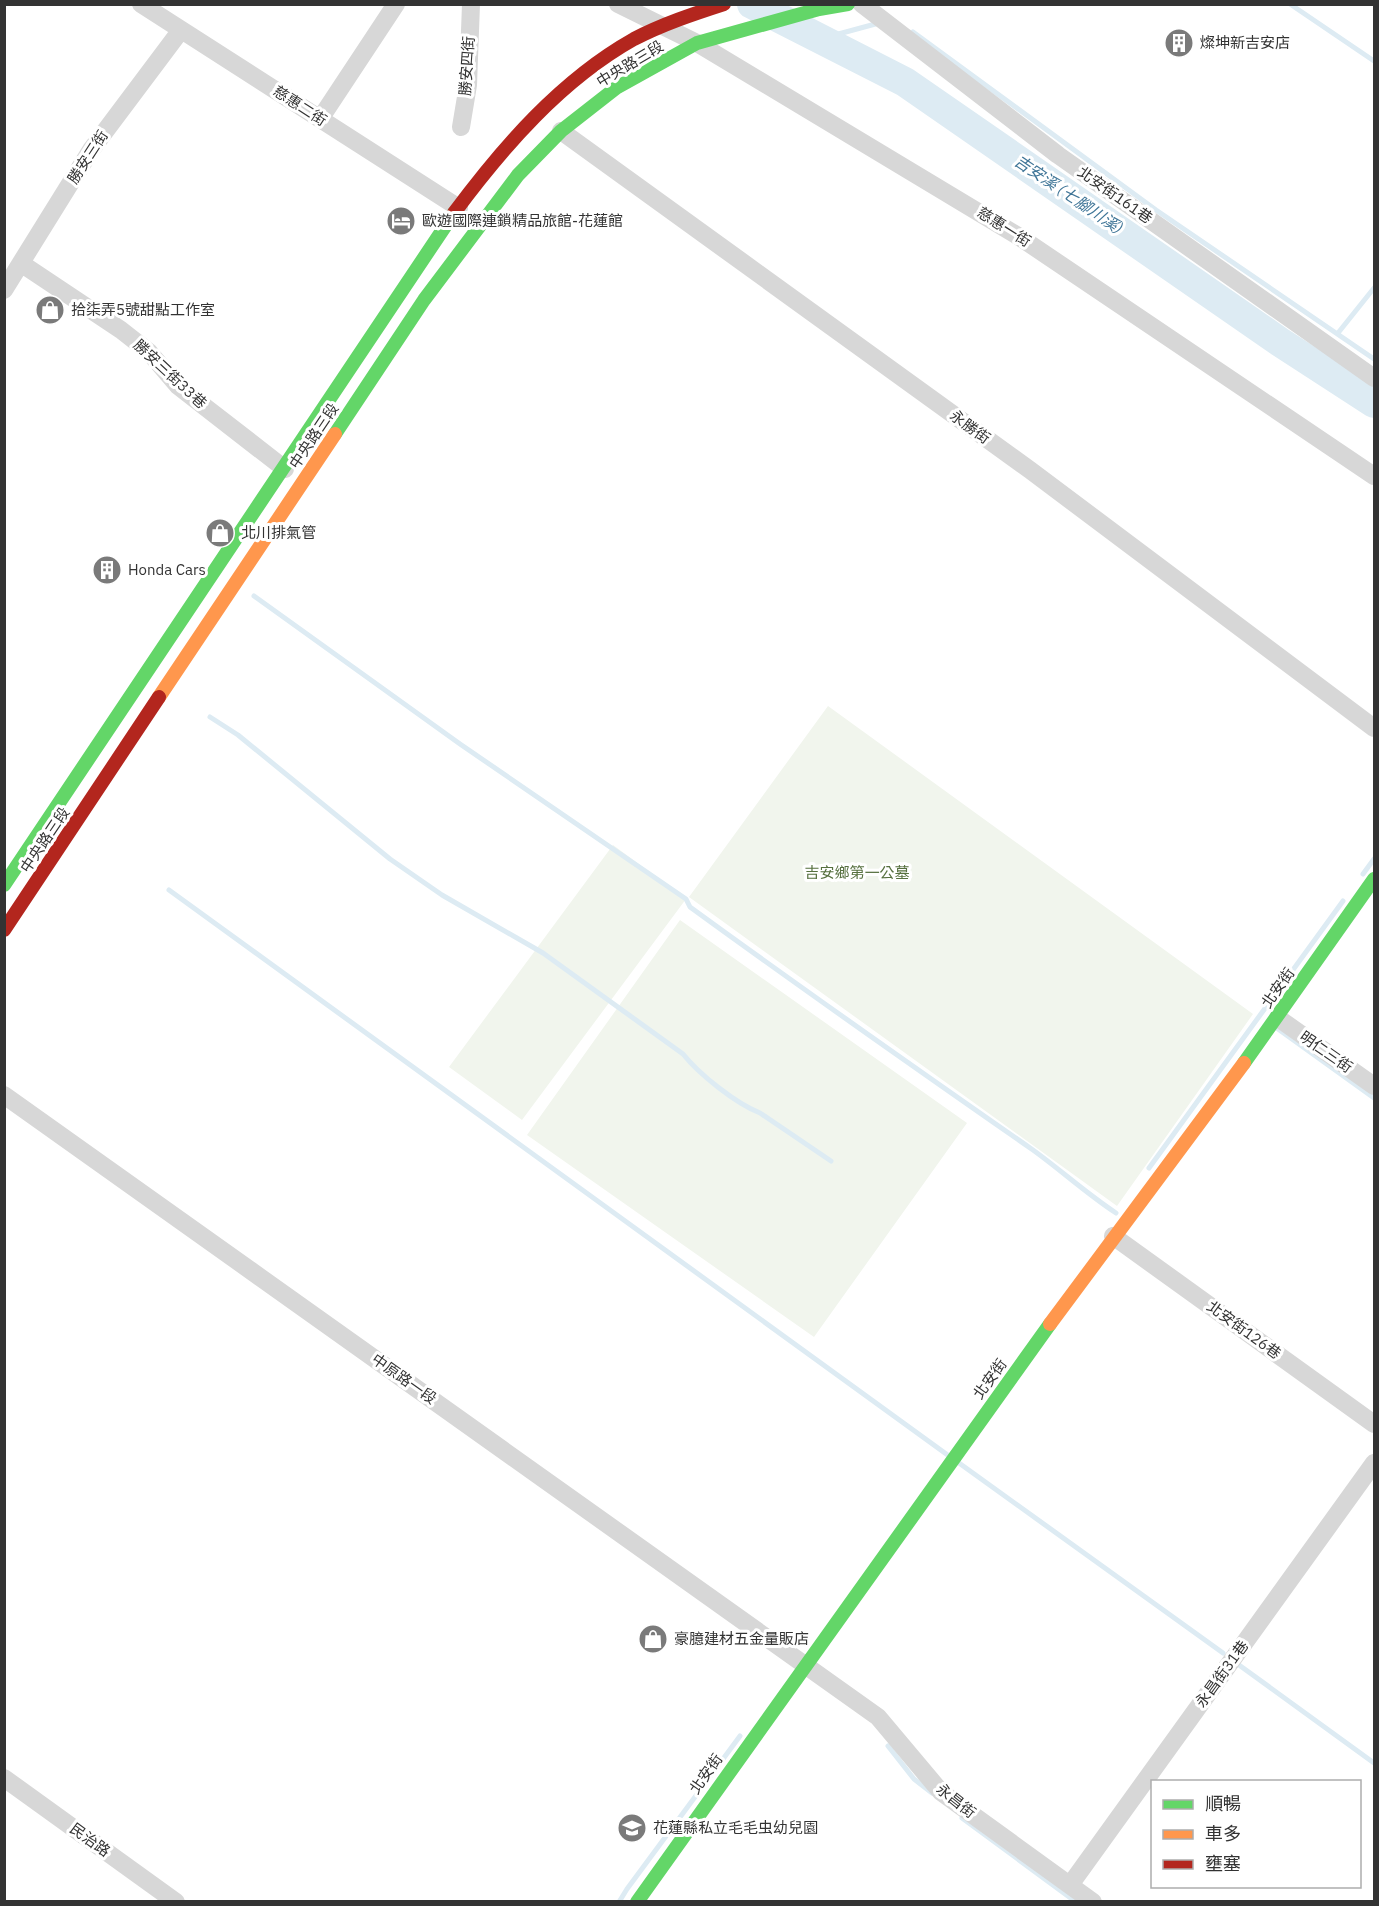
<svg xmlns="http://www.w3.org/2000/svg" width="1379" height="1906" font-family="'IBM Plex Sans','Noto Sans TC',sans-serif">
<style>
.green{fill:#f1f5ed}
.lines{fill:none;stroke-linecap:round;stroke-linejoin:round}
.stream{stroke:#ddebf3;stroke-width:5}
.river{stroke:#ddebf3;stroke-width:30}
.street{stroke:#d7d7d7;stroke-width:18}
.fast{stroke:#63d668;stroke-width:14}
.slow{stroke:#ff974d;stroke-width:14}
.jam{stroke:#b3261e;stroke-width:14}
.labels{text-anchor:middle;stroke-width:6;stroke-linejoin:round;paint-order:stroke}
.poi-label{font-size:15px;fill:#333;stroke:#fff;text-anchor:start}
.street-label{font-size:15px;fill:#333;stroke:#fff}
.park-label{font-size:15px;fill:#56703f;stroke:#fff}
.water-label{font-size:16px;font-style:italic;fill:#3f7597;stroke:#fff}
</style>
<rect width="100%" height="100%" fill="#fff"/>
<path class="green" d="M 828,706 L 1253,1014 L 1117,1206 L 689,897 Z
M 613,845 L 686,899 L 522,1120 L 449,1067 Z
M 680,920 L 967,1123 L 814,1337 L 527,1135 Z"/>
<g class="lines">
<path class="stream" d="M 1290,4 L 1374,61
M 913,32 L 1156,210 L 1374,359
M 820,39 L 879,23
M 1338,333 L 1374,288
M 254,596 L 460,744 L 686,899 L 690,907 C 804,990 918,1070 1033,1150 C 1062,1171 1087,1194 1116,1213
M 210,717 L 238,735 L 390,859 L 442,895 L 543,953 L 683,1054 C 699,1074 735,1103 760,1113 L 831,1161
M 1363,874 L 1374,859
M 169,890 L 949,1456
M 1278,1029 L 1374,1098
M 1149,1168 L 1343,901
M 959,1463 L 1223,1653
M 1239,1665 L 1374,1763
M 888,1746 L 914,1779 L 932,1793
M 962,1818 L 1076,1902
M 627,1889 L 740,1736
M 619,1902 L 627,1889"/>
<path class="river" d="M 752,4 L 905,82 L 1280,342 L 1374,403"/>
<path class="street" d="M 141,4 L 459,208
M 618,4 L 697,43 L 1018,236 L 1374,476
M 862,4 L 1058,155 L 1374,378
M 320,119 L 396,4
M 461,127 L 468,85 L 471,4
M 561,131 L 1030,470 L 1374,728
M 22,264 L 121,330 L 149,352 L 178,386 L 285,469
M 4,290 L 91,150 L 181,30
M 1278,1018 L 1374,1086
M 4,1095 L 878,1717 L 941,1792 L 1093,1902
M 1113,1236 L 1374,1424
M 4,1778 L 176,1902
M 1070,1885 L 1374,1463"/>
<path class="fast" d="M 335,434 L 424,300 L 518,175 L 561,131 L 616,88 L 697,43 L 819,9 L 848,4
M 4,885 L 454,213
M 1244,1063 L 1374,879
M 637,1902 L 1050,1324"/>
<path class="slow" d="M 159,697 L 335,434
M 1050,1324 L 1244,1063"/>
<path class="jam" d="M 454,213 C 503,147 561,80 634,39 C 663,24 693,14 724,4
M 4,930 L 159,697"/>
</g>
<defs>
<g id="building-disc" transform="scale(1.5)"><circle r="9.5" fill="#7a7a7a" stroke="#fff"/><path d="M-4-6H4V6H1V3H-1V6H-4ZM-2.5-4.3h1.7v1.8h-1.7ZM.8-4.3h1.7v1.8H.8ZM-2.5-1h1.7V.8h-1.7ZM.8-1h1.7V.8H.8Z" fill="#fff"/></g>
<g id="hotel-disc" transform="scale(1.5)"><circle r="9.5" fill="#7a7a7a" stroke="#fff"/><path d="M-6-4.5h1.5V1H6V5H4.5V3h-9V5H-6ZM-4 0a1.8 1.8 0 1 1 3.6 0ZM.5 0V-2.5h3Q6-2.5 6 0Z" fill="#fff"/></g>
<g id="shop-disc" transform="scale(1.5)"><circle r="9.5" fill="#7a7a7a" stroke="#fff"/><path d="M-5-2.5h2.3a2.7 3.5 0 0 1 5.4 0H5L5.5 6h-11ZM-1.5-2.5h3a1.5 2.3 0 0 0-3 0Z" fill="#fff"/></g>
<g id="school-disc" transform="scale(1.5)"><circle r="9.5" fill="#7a7a7a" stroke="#fff"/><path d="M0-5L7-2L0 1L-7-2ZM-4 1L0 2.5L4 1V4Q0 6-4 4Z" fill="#fff"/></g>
</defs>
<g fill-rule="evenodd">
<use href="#building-disc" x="1179" y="43"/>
<use href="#hotel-disc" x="401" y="221"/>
<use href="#shop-disc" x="50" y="310"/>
<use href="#shop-disc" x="220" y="533"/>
<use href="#building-disc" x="107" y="570"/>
<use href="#shop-disc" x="653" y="1639"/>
<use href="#school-disc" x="632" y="1828"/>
</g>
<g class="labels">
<g class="poi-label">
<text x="1200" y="48">燦坤新吉安店</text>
<text x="422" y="226">歐遊國際連鎖精品旅館-花蓮館</text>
<text x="71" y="315">拾柒弄5號甜點工作室</text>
<text x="241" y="538">北川排氣管</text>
<text x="128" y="575">Honda Cars</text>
<text x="674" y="1644">豪臆建材五金量販店</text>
<text x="653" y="1833">花蓮縣私立毛毛虫幼兒園</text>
</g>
<g class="street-label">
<text transform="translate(630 64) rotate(-31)" y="5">中央路三段</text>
<text transform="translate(467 66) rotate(-86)" y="5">勝安四街</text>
<text transform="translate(300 106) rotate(33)" y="5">慈惠二街</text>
<text transform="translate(88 157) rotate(-57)" y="5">勝安三街</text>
<text transform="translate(1115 195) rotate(35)" y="5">北安街161巷</text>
<text transform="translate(1004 227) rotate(32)" y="5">慈惠一街</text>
<text transform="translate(170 374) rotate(43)" y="5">勝安三街33巷</text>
<text transform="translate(970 427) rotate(36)" y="5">永勝街</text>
<text transform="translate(314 436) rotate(-56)" y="5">中央路三段</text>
<text transform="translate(45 840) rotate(-56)" y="5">中央路三段</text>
<text transform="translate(1278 988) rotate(-55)" y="5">北安街</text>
<text transform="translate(1326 1052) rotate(35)" y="5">明仁三街</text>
<text transform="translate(1244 1330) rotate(36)" y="5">北安街126巷</text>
<text transform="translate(404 1379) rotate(35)" y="5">中原路一段</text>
<text transform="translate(990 1379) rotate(-54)" y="5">北安街</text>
<text transform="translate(1222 1674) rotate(-54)" y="5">永昌街31巷</text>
<text transform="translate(706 1774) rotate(-55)" y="5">北安街</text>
<text transform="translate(956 1801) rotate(38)" y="5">永昌街</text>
<text transform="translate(90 1840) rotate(36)" y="5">民治路</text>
</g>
<g class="park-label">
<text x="857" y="878">吉安鄉第一公墓</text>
</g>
<g class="water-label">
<text transform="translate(1069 194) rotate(34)" y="6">吉安溪 (七腳川溪)</text>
</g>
</g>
<rect width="1379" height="1906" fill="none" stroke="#333333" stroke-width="12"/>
<rect x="1151" y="1780" width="210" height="108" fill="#ffffff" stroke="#adadad" stroke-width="1.5"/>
<rect x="1163" y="1800" width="30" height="9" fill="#63d668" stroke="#adadad" stroke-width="1.5"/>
<text x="1205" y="1810" font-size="18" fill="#333333">順暢</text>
<rect x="1163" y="1830" width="30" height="9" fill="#ff974d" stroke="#adadad" stroke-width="1.5"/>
<text x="1205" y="1840" font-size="18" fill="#333333">車多</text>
<rect x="1163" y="1860" width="30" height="9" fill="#b3261e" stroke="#adadad" stroke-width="1.5"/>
<text x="1205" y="1870" font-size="18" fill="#333333">壅塞</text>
</svg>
